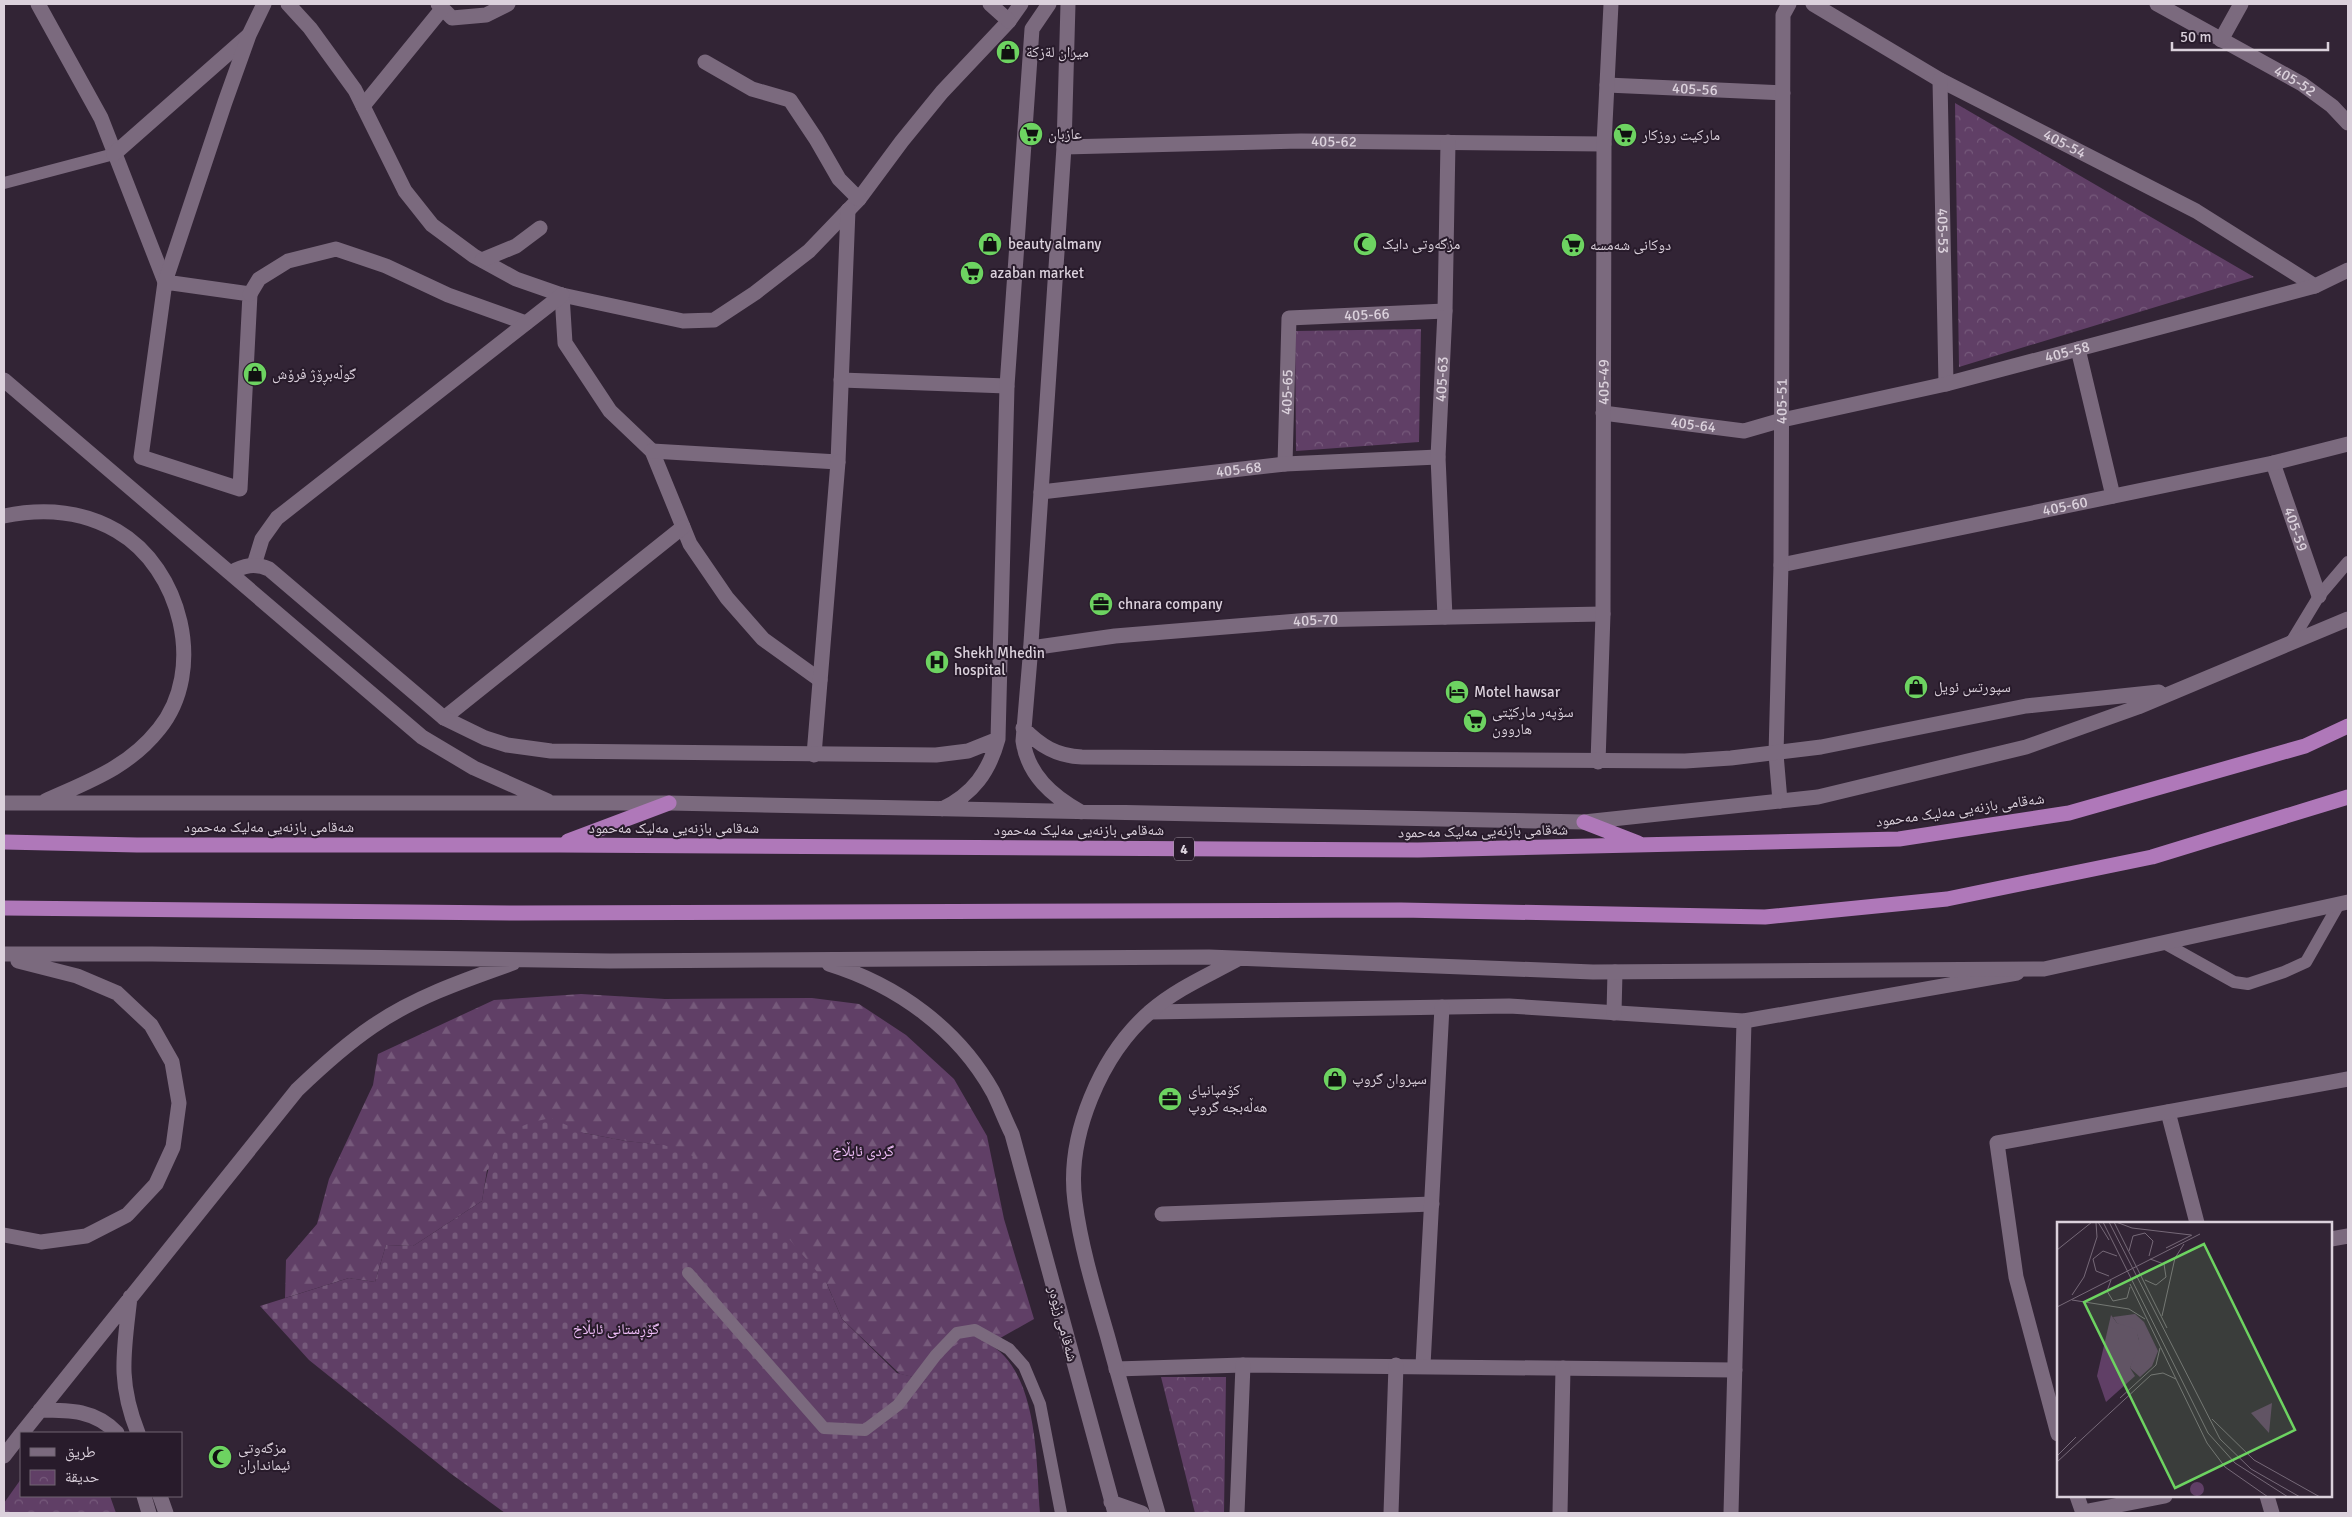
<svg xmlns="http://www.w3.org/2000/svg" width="2352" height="1517" font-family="Signika,'Noto Naskh Arabic',sans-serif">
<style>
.forest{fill:url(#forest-firs)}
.cemetery{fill:url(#cemetery-stones)}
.park{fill:url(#park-crowns)}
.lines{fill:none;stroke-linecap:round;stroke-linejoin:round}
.lane{stroke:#7b6a7e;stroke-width:12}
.street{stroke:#7b6a7e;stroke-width:15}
.secondary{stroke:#7b6a7e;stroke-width:15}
.highway{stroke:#af78b9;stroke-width:15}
.labels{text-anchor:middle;stroke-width:4;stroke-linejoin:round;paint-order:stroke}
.shield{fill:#281b2b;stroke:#a59aa7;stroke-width:1}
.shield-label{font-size:14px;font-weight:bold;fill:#dbd1dc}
.poi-label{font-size:15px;fill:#dbd1dc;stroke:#281b2b;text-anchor:start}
.street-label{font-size:15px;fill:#dbd1dc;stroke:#281b2b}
.park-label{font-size:15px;fill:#f2c0fb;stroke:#281b2b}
.inset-road{fill:none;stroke:#766978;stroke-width:1}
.view{fill:#6dd361;fill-opacity:0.15;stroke:#6dd361;stroke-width:2.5}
.inset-edge{fill:none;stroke:#dbd1dc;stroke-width:2.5}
</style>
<defs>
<pattern id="forest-firs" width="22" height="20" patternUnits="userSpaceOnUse" patternTransform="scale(1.25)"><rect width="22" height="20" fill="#603f66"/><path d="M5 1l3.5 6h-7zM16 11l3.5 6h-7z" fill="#765a7b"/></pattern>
<pattern id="cemetery-stones" width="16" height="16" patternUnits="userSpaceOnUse" patternTransform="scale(1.25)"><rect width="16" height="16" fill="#603f66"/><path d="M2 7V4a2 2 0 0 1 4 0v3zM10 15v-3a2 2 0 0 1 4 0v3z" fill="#765a7b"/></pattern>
<pattern id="park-crowns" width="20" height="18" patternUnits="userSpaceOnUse" patternTransform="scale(1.25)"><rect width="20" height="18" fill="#603f66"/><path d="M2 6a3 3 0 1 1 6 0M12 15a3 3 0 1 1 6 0" fill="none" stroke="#765a7b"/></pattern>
</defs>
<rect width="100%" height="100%" fill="#322435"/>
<path class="forest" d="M 581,994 L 665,999 L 812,998 L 859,1004 L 906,1035 L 954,1079 L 987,1136 L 1004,1219 L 1034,1319 L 926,1380 L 900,1374 L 842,1319 L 827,1284 L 660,1145 L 626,1141 L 584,1133 L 487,1170 L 482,1201 L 413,1246 L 386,1245 L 375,1282 L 349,1278 L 285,1298 L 286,1260 L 317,1224 L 329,1179 L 373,1085 L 378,1054 L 494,1000 Z"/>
<path class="cemetery" d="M 551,1118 L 584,1133 L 626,1141 L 664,1145 L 703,1160 L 766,1212 L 826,1282 L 842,1319 L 897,1373 L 926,1380 C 939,1361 958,1330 985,1342 C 1039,1367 1036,1462 1040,1513 L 505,1513 L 450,1473 L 309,1360 L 260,1306 L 349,1278 L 375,1282 L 386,1245 L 413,1246 L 482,1201 C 491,1150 496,1128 551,1118 Z"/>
<path class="park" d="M 1955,103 L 2254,277 L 1959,367 Z
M 1421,329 L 1419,442 L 1296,451 L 1295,331 Z
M 1161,1377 L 1226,1377 L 1224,1513 L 1195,1513 Z
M 21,1479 L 21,1496 L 110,1496 L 116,1513 L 4,1513 L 4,1503 Z"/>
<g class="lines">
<path class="lane" d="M 4,183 L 114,154
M 2290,644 L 2319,596 L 2348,562
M 2164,943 L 2234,982 L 2248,984 L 2284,972 L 2306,962 L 2339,904
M 688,1273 L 824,1428 L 865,1430 L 898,1405 L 936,1355 L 957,1333 L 975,1330 L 1009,1349 L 1024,1366 L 1040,1404 L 1061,1513"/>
<g class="street">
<path d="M 38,4 L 101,118 L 165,282"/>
<path d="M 288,4 L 310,28 L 355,90 L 405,191 L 432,225 L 474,256 L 516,279 L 562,295 L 683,321 L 714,320 L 755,293 L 809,251 L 859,199 L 902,141 L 942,92 L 1009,21 L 1021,4"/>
<path d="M 438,4 L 452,18 L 486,15 L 508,4"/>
<path d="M 990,4 L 1009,21"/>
<path id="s1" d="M 1813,4 L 1940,80 L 2196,211 L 2315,286"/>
<path id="s2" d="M 2157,4 L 2302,84 L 2332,106 L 2348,123"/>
<path d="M 2221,40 L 2241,4"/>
<path d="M 705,62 L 752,89 L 790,100 L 816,139 L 839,179 L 859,199"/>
<path id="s3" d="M 1940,80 L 1946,384"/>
<path id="s4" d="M 1607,85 L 1783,93"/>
<path d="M 363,106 L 442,9"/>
<path id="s5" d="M 1064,147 L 1301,141 L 1604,144"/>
<path d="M 114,154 L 248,36"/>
<path d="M 482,260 L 516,246 L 540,228"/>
<path d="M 165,282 L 250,294 L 240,489 L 141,457 L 165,282 L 225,102 L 249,35 L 264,4"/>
<path d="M 250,294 L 259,279 L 288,261 L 336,249 L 386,266 L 448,295 L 526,323"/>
<path d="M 562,295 L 565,343 L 610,411 L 652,451 L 690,544 L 727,598 L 763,639 L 820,680"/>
<path d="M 2078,349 L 2113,496"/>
<path d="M 841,380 L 1007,386"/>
<path id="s6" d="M 1603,413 L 1744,431 L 1782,420 L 1946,384 L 2315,286 L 2348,270"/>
<path d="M 652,451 L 838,462 L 848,210"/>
<path id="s7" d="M 2273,463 L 2319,596"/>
<path id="s8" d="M 1285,464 L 1289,318 L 1445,311"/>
<path id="s9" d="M 1041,492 L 1285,464 L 1438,457"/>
<path d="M 254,565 L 262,539 L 277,518 L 562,295"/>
<path id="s10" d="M 1781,565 L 2273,463 L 2348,444"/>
<path id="s11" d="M 1445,617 L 1438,457 L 1445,311 L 1448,142"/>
<path id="s12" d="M 1031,648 L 1115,636 L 1310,620 L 1603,614"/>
<path d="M 444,718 L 683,527"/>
<path d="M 814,755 L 838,462"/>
<path id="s13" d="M 1598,762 L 1603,614 L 1604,144 L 1611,4"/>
<path id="s14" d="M 1780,801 L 1776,754 L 1781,565 L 1783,15 L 1789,4"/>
<path d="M 1150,1012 L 1509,1006 L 1744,1021 L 2017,973"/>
<path d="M 1614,1013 L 1615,972"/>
<path d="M 2168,1112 L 2197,1223"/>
<path d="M 1162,1214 L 1432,1204"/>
<path d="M 2331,1239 L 2348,1236"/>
<path d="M 1423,1365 L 1442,1007"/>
<path d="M 1116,1369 L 1243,1365 L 1735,1370"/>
<path d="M 2058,1434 L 2016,1277 L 1997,1143 L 2348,1079"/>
<path d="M 2077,1496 L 2083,1513"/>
<path d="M 2267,1496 L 2272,1513"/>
<path d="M 2083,1512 L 2165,1496"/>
<path d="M 1237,1513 L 1243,1365"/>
<path d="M 1391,1513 L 1396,1365"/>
<path d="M 1560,1513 L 1563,1368"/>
<path d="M 1731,1513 L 1744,1021"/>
</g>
<path class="secondary" d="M 1068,4 L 1064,147 L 1030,658 L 1023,741 C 1028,775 1052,796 1081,812
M 4,380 L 422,737 L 474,768 L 548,801
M 4,516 C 43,508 81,510 117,531 C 181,568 207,670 159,729 C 128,768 89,781 45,801
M 230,573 C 244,565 255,563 269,569 L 444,718 L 485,738 L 507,745 L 551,751 L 936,755 L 968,751 L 998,739
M 1023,728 C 1040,746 1057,756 1082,757 L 1685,761 L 1731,758 L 1821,747 L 2026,706 L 2159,692
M 4,803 L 669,803 L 1584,822 L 1818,797 L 2026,747 L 2138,707 L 2348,619
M 942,809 C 973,794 989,772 998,739 L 1007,386 L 1032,29 L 1049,4
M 4,954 L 152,954 L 610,961 L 1209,957 L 1593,972 L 2044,969 L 2348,902
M 829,964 C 897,985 958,1029 993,1092 C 1000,1106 1005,1120 1012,1134 L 1115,1513
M 4,1235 L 41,1242 L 86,1236 L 127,1215 L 156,1184 L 173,1147 L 179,1103 L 172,1062 L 151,1025 L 117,993 L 77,976 L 18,961
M 130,1297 C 124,1352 117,1380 138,1433
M 40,1410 C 70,1410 95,1410 117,1433
M 22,1433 L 297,1090 C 321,1067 345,1045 373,1026 C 415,997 465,980 513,963
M 4,1456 L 21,1434
M 144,1496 L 149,1513
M 160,1496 L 166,1513
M 1111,1502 L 1142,1513
M 1158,1513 C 1141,1455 1124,1397 1108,1338 C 1095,1293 1081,1248 1075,1202 C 1066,1136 1101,1054 1151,1011 C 1176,989 1209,975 1238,959"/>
<path class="highway" d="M 1584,822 L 1638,843
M 568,841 L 669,803
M 4,842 L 137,845 L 559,845 L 1418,850 L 1899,839 L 2069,813 L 2305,746 L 2348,726
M 4,908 L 519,913 L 1401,910 L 1765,917 L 1947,899 L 2152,857 L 2348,797"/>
</g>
<defs>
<g id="shop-disc" transform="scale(1.25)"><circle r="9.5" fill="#6dd361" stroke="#281b2b"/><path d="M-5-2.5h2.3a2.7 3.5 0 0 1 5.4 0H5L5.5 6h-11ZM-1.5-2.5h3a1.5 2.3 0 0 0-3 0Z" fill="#111"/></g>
<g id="supermarket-disc" transform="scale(1.25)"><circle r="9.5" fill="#6dd361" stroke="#281b2b"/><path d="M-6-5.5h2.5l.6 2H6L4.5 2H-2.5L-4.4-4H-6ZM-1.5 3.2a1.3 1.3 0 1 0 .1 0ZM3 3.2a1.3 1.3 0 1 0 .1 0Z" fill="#111"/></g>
<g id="mosque-disc" transform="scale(1.25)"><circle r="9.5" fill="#6dd361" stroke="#281b2b"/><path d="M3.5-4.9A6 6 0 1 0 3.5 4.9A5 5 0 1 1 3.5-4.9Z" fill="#111"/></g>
<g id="office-disc" transform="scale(1.25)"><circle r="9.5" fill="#6dd361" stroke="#281b2b"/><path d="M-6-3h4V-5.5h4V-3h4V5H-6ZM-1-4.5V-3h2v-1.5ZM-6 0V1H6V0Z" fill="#111"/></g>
<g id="hospital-disc" transform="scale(1.25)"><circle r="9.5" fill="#6dd361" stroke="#281b2b"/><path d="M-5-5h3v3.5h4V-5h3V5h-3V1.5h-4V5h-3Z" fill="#111"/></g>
<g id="hotel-disc" transform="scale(1.25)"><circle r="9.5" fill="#6dd361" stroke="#281b2b"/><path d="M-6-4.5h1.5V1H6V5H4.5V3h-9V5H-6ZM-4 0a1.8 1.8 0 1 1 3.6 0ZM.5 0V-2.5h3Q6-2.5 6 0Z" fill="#111"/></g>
</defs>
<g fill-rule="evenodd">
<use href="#shop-disc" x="1008" y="52"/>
<use href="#supermarket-disc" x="1031" y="134"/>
<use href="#supermarket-disc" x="1625" y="135"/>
<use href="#shop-disc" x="990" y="244"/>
<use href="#mosque-disc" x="1365" y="244"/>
<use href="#supermarket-disc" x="1573" y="245"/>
<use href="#supermarket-disc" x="972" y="273"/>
<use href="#shop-disc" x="255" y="374"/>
<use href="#office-disc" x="1101" y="604"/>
<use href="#hospital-disc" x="937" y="662"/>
<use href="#shop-disc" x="1916" y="687"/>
<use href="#hotel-disc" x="1457" y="692"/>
<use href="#supermarket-disc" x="1475" y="721"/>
<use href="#shop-disc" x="1335" y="1079"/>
<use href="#office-disc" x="1170" y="1099"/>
<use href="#mosque-disc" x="220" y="1457"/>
</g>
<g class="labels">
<rect class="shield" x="1174" y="837.5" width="20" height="23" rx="4"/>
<g class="shield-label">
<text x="1184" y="854">4</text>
</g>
<g class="poi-label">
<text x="1026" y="57">ميران لةزكة</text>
<text x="1048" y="139">عازبان</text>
<text x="1642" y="140">ماركيت روزكار</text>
<text x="1008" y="249">beauty almany</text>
<text x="1382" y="249">مزگەوتی دایک</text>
<text x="1590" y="250">دوکانی شەمسە</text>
<text x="990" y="278">azaban market</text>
<text x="272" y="379">گوڵەبڕۆژ فرۆش</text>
<text x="1118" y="609">chnara company</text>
<text x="954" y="658">Shekh Mhedin<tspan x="954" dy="17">hospital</tspan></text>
<text x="1934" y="692">سپورتس ئويل</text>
<text x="1474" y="697">Motel hawsar</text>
<text x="1492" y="717">سۆپەر ماركێتی<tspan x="1492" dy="17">هاروون</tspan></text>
<text x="1352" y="1084">سیروان گروپ</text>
<text x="1188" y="1095">کۆمپانیای<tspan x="1188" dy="17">ھەڵەبجە گروپ</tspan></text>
<text x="238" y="1453">مزگەوتی<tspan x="238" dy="17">ئیمانداران</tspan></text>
</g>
<g class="street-label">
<text dy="5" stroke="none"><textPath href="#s2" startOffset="158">405-52</textPath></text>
<text dy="5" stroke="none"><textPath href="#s4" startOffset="88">405-56</textPath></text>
<text dy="5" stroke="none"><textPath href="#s5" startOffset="270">405-62</textPath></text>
<text dy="5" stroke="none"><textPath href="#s1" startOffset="288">405-54</textPath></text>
<text dy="5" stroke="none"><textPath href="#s3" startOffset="151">405-53</textPath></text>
<text dy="5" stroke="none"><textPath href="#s8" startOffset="224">405-66</textPath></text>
<text dy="5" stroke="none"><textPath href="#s6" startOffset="475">405-58</textPath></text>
<text dy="5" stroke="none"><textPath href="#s11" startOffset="238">405-63</textPath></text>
<text dy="5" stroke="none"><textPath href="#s13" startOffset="380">405-49</textPath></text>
<text dy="5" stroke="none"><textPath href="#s8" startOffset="72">405-65</textPath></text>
<text dy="5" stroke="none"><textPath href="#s14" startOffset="400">405-51</textPath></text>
<text dy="5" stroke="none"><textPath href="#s6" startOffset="91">405-64</textPath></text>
<text dy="5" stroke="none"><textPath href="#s9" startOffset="199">405-68</textPath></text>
<text dy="5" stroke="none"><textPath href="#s10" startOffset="290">405-60</textPath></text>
<text dy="5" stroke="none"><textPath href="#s7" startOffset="70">405-59</textPath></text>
<text dy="5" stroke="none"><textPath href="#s12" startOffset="286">405-70</textPath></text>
<text transform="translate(1960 810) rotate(-8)" y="5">شەقامی بازنەیی مەلیک مەحمود</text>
<text x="269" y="832">شەقامی بازنەیی مەلیک مەحمود</text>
<text x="674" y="833">شەقامی بازنەیی مەلیک مەحمود</text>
<text x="1079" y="835">شەقامی بازنەیی مەلیک مەحمود</text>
<text transform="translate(1483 831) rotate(-1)" y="5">شەقامی بازنەیی مەلیک مەحمود</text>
<text transform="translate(1063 1324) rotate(75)" y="5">شەقامی زێوەر</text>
</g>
<g class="park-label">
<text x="863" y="1156">گردی ئابڵاخ</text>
<text x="616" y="1334">گۆڕستانی ئابڵاخ</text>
</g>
</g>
<g transform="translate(2057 1222)">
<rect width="275" height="275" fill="#322435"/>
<path d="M 78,92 L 87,100 L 101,129 L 95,144 L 83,155 L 73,146 L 82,118 L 80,112 L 60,101 L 56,95 Z" fill="#603f66"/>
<path d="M 54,93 L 60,101 L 79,107 L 83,122 L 73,146 L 78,154 L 49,180 L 40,154 Z" fill="#603f66"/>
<path d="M 215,181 L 212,211 L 194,191 ZM133 267a7 7 0 1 1 14 0a7 7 0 1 1-14 0Z" fill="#603f66"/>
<path class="inset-road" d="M 41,0 L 52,18M 46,0 L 151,211 L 178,241 L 231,275M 52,0 L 163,217 L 194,247 L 243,275M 57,0 L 110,106M 59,0 L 75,6 L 134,13M 109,26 L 135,13M 0,28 L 35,0M 72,29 L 76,14 L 88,11 L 96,19 L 92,34M 52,54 L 39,49 L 36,37 L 46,29 L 60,34M 54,58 L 50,69 L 56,79 L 70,76 L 73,65M 88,58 L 99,63 L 109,55 L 107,42 L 93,37M 73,62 L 150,221 L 168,245 L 211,275M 15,73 L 27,55 L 40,15 L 39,1M 15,78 L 72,87 L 88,97M 0,85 L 143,12M 105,94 L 118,36 L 127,22M 63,176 L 99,143 L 103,126M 155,197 L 197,238 L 263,275M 0,234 L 19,215M 0,240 L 94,153 L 106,151 L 119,157"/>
<path class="view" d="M 147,22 L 238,208 L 118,266 L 27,80 Z"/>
<rect width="275" height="275" class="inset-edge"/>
</g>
<rect width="2352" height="1517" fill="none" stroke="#dbd1dc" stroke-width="10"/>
<rect x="20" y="1432" width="162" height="65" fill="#281b2b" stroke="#706472"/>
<rect x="30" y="1448" width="25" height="8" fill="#7b6a7e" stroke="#706472"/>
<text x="65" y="1457" font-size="15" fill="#dbd1dc">طريق</text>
<rect x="30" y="1470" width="25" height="15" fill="url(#park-crowns)" stroke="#706472"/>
<text x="65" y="1482" font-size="15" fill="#dbd1dc">حديقة</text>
<path d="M2172 42v8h156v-8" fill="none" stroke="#dbd1dc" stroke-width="2.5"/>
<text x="2180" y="42" font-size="15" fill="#dbd1dc" stroke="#281b2b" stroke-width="4" paint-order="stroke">50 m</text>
</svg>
